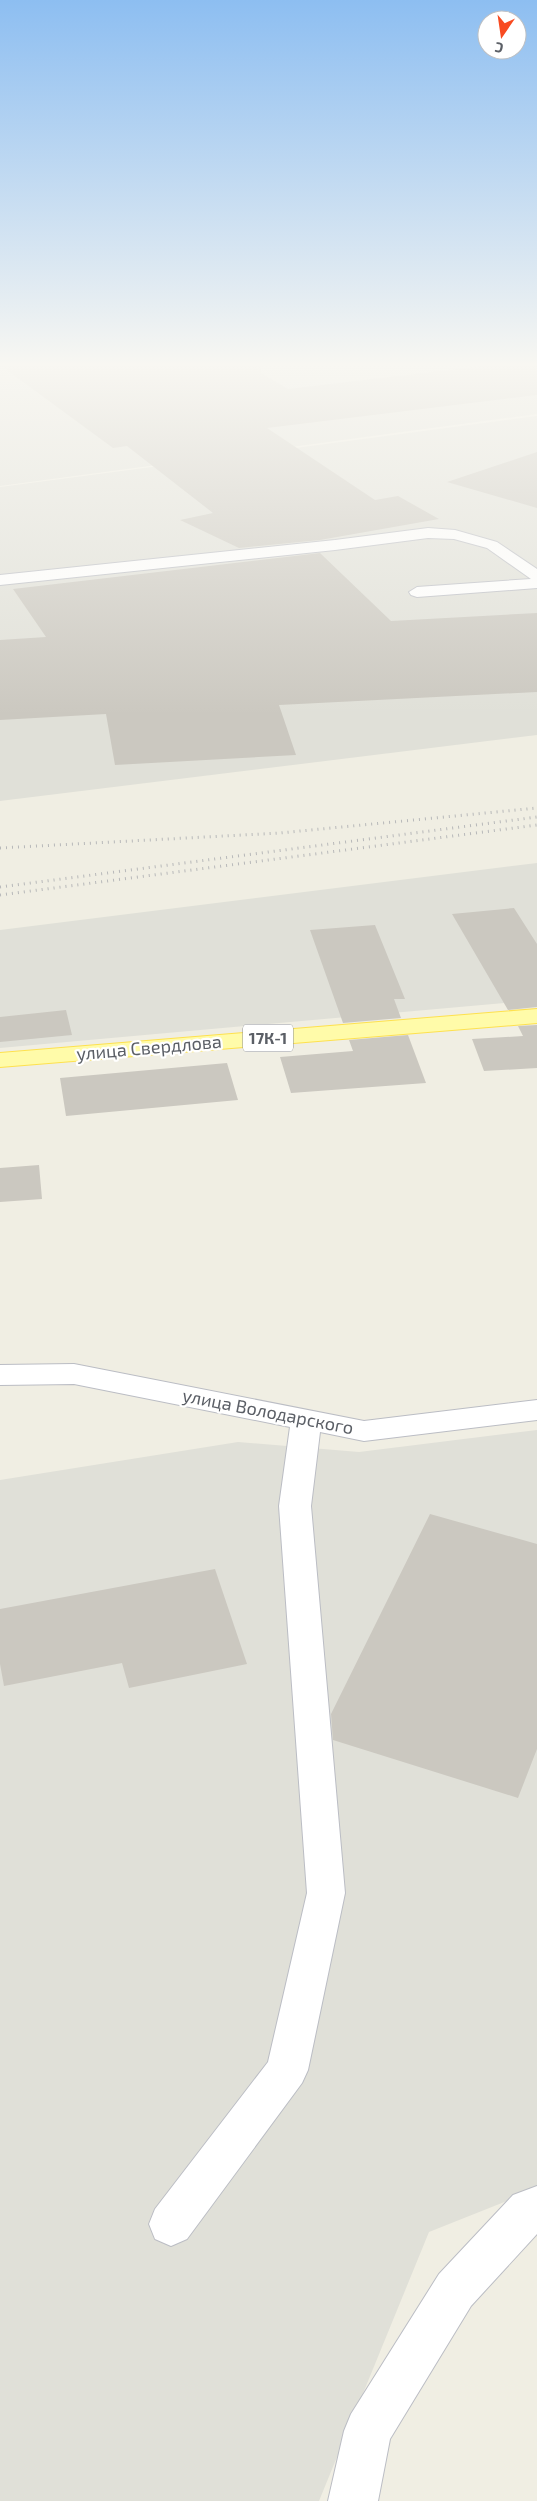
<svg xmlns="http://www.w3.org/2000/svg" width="537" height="2501" font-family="'Exo 2',sans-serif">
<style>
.industrial{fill:#e0e0d8}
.building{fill:#cbc8c0}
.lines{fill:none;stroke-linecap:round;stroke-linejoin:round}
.minor-casing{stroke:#bbbdc4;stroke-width:2}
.major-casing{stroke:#fee14e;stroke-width:2}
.minor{fill:#fff;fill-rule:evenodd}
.major{fill:#fffba9;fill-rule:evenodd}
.rail{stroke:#b7b8b9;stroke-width:3;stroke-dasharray:1 5;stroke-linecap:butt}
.labels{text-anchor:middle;stroke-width:4.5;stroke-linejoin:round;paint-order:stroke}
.shield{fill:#fff;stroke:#8c8f94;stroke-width:1}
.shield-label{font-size:16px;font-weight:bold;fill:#5b5f66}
.street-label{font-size:18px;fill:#5b5f66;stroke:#fff}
</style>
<rect width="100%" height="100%" fill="#f0eee3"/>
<path class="industrial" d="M 0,365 L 537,365 L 537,414 L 0,486 Z
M 537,416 L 537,735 L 0,801 L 0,487 Z
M 537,863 L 537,1000 L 0,1048 L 0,930 Z
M 537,1430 L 537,2189 L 429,2232 L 319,2501 L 0,2501 L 0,1480 L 238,1442 L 359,1452 Z"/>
<path class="building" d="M 0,365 L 261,365 L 261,373 L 288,389 L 491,365 L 537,365 L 537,395 L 267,428 L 375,500 L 398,496 L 439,519 L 320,540 L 239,548 L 180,520 L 213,513 L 127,446 L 113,448 Z
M 537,452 L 537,508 L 447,482 Z
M 320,553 L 391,621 L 537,613 L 537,692 L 279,705 L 296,755 L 115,765 L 106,714 L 0,720 L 0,640 L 46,637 L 13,589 Z
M 514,908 L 537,944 L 537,1007 L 508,1010 L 452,914 Z
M 375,925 L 405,999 L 394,999 L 401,1018 L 343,1023 L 310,930 Z
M 66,1010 L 72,1035 L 0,1042 L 0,1017 Z
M 537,1025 L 537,1068 L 484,1071 L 472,1039 L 523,1036 L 518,1026 Z
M 408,1035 L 426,1083 L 291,1093 L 280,1057 L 353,1051 L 349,1040 Z
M 227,1063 L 238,1100 L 66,1116 L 60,1078 Z
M 39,1165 L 42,1199 L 0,1202 L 0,1168 Z
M 430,1514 L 537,1544 L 537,1749 L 518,1798 L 333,1740 L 331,1714 Z
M 215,1569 L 247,1664 L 129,1688 L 122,1663 L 4,1686 L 0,1664 L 0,1609 Z"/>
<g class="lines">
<g class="minor-casing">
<path id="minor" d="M 428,528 L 455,530 L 497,542 L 537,569 L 537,588 L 417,597 L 411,595 L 409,592 L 417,587 L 531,579 L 487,548 L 454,539 L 428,538 L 335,550 L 0,585 L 0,575 L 335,540 Z
M 74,1364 L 364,1421 L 537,1400 L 537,1420 L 364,1441 L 320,1432 L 311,1506 L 345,1893 L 308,2070 L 302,2083 L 187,2239 L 171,2246 L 155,2239 L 149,2224 L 155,2209 L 268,2062 L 307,1893 L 279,1506 L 290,1427 L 74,1384 L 0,1385 L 0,1365 Z
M 537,2186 L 537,2234 L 471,2306 L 390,2439 L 378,2501 L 328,2501 L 344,2431 L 351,2414 L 439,2274 L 513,2195 Z"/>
</g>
<g class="major-casing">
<path id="major" d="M 537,1009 L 537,1023 L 0,1067 L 0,1053 Z"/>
</g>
<use href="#minor" class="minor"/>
<use href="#major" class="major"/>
<path class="rail" d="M 0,848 L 280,833 L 537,808
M 0,887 L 537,817
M 0,895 L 537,825"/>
</g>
<linearGradient id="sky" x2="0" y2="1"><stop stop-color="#8dbef1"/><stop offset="0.51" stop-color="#f8f7f2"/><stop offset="1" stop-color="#f8f7f2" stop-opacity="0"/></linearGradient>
<rect width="537" height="715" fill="url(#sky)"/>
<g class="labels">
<rect class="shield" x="243" y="1024.5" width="50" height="27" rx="4"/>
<g class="shield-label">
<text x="268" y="1044">17К-1</text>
</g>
<g class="street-label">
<text transform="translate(149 1048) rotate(-5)" y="6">улица Свердлова</text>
<text transform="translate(268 1412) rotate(11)" y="6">улица Володарского</text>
</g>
</g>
<g transform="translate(502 35) rotate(193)"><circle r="24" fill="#ffffff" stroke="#bdbfc2"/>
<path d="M0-4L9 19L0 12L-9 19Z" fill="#f84b21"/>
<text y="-8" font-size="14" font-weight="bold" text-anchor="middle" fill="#5b5f66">С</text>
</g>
</svg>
